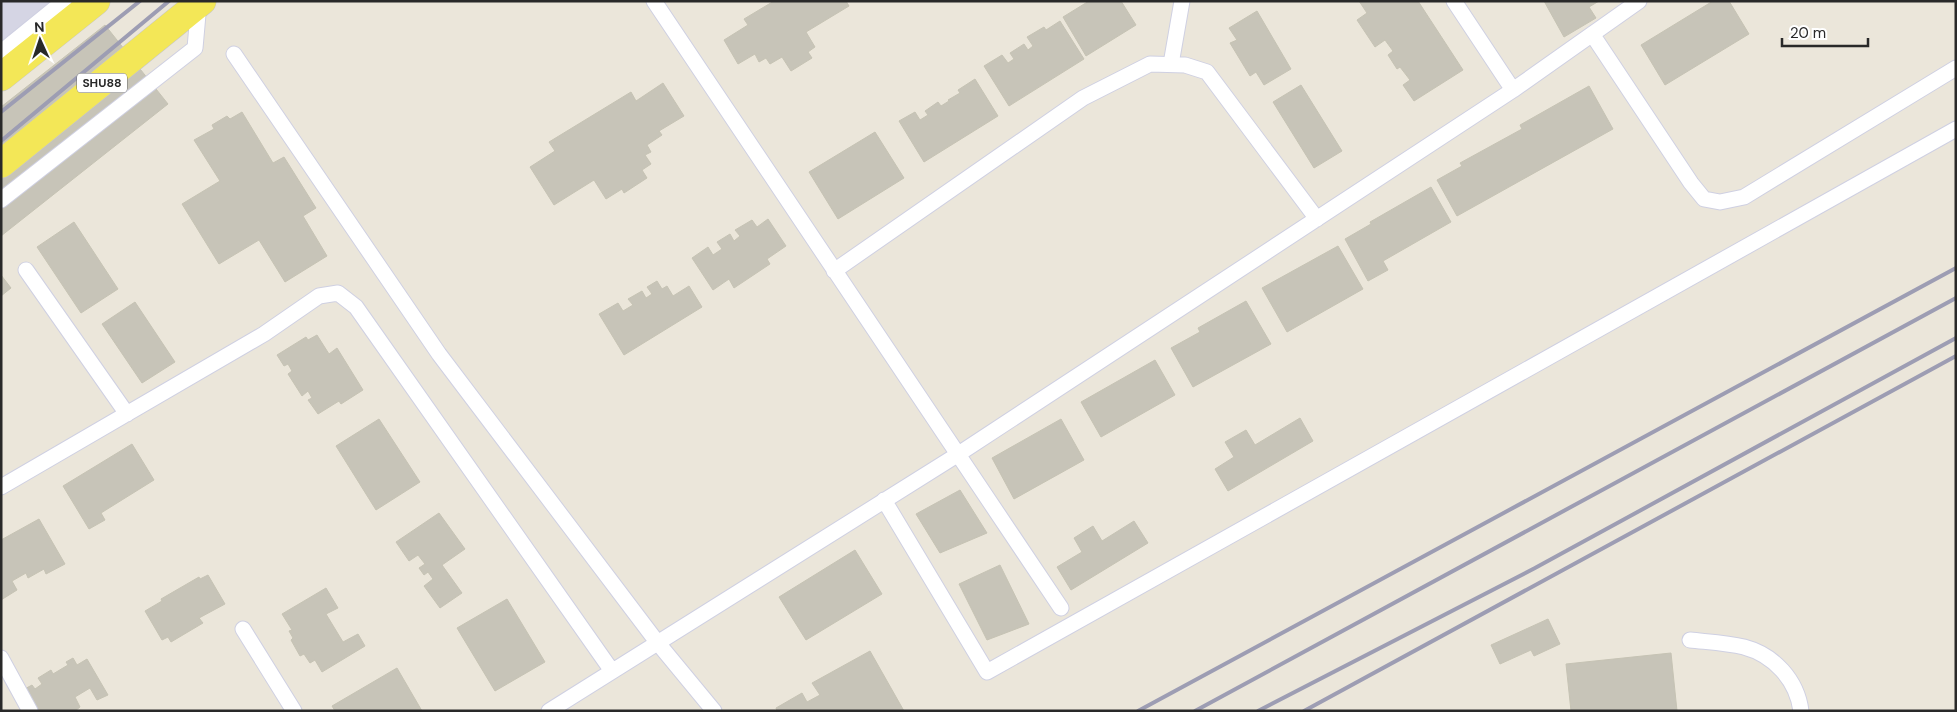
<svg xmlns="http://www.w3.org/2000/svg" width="1957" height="712" font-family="'DM Sans',sans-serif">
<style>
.airport{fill:#d5d5e4}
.building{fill:#c7c4b8;stroke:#c6c3b4}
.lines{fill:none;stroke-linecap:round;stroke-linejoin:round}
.lane-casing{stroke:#cfd0e2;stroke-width:17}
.primary-casing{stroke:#c7c7c7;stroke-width:29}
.lane{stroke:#fff;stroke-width:15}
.primary{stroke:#f3e757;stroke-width:28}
.rail{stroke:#9d9db3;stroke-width:4}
.labels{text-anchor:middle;stroke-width:4;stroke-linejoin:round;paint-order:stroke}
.shield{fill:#fff;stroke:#696969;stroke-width:1}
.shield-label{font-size:12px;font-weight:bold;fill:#292929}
</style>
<rect width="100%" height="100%" fill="#ebe6da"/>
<path class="airport" d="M 1,1 L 51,1 L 1,42 Z"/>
<path class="building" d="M 774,1 L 846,1 L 849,6 L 806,32 L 815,47 L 808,52 L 812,58 L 791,71 L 782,57 L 770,64 L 766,58 L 759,62 L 755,54 L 738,64 L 724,40 L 748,25 L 744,19 Z
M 1089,1 L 1121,1 L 1136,25 L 1086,56 L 1063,17 Z
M 1359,1 L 1418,1 L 1463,70 L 1414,101 L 1403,85 L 1410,80 L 1400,67 L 1397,69 L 1388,55 L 1393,51 L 1385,40 L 1375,47 L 1357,20 L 1367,13 Z
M 1544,1 L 1599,1 L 1589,7 L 1596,18 L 1564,37 Z
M 1713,1 L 1729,1 L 1749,34 L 1665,85 L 1641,45 Z
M 1257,11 L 1291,69 L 1264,85 L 1256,72 L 1250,76 L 1230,43 L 1237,40 L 1229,28 Z
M 1060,21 L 1084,59 L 1009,106 L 984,66 L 1002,55 L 1008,63 L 1014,59 L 1010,53 L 1024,44 L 1028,50 L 1033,46 L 1027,37 L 1044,27 L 1046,30 Z
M 105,25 L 168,104 L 1,236 L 1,107 Z
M 975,79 L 998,116 L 924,162 L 899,121 L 915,112 L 920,120 L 928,115 L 925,111 L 938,102 L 941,106 L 949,101 L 948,100 L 960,93 L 958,90 Z
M 663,83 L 684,116 L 659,131 L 662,135 L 647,145 L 651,152 L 645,155 L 651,164 L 642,170 L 647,178 L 624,193 L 622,189 L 606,199 L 594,180 L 554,205 L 530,167 L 555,151 L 549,142 L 631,92 L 636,101 Z
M 1301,85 L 1342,151 L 1314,168 L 1273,102 Z
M 1589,86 L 1613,129 L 1457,216 L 1437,180 L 1462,166 L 1460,163 L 1522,129 L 1520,125 Z
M 242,112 L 273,163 L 284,157 L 316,208 L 303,216 L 327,256 L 285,282 L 259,240 L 219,264 L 182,204 L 220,181 L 194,140 L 214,129 L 212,125 L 227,116 L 230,119 Z
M 875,132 L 904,178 L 838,219 L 809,172 Z
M 1431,187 L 1451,222 L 1383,261 L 1388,270 L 1368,281 L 1345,239 L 1371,224 L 1370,222 Z
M 768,219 L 786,246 L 767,259 L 770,264 L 734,288 L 729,279 L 713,290 L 692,258 L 708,247 L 713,255 L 722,249 L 717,242 L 730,234 L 734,241 L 740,236 L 735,230 L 752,220 L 757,227 Z
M 74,222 L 118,289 L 81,313 L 37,247 Z
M 1338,246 L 1363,289 L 1287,332 L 1262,288 Z
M 1,275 L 11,288 L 1,296 Z
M 657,281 L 662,289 L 667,286 L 673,296 L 689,286 L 702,307 L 624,355 L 599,314 L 618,303 L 623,311 L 633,305 L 628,299 L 642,291 L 646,298 L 652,294 L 647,287 Z
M 1246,301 L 1271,344 L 1193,387 L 1171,348 L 1200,332 L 1198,328 Z
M 135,302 L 175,362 L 142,383 L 102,324 Z
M 317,335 L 329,354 L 337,348 L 363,390 L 341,404 L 339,401 L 318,414 L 308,400 L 312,398 L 308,391 L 302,396 L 288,374 L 292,371 L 288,364 L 284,366 L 277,355 L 306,337 L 308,340 Z
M 1155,360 L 1175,395 L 1101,437 L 1081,402 Z
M 1300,418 L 1313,441 L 1228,491 L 1215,469 L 1234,457 L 1225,442 L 1246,430 L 1255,445 Z
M 379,419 L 420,482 L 376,510 L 336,446 Z
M 1061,419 L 1084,460 L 1014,499 L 992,458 Z
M 132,444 L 154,480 L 101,513 L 105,520 L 89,529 L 63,486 Z
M 960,490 L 987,533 L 940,553 L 916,514 Z
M 439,513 L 465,549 L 442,565 L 462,593 L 440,608 L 424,586 L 433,579 L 428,572 L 424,575 L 419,568 L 425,564 L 418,555 L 409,561 L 396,542 Z
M 39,519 L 65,564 L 46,574 L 44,569 L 28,578 L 26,573 L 12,581 L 17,590 L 1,600 L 1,540 Z
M 1134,521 L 1148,543 L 1071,590 L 1057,567 L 1082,552 L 1074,538 L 1093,526 L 1102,541 Z
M 855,550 L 882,594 L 806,640 L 779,597 Z
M 1000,565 L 1029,624 L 987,640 L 959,584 Z
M 208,575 L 225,604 L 199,618 L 203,623 L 171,642 L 168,637 L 162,640 L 145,611 L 162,601 L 161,599 L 199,577 L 200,579 Z
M 326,588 L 338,608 L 326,614 L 343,642 L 358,634 L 365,646 L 322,672 L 315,660 L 310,663 L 304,654 L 300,656 L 291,640 L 293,638 L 289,631 L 292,630 L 282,614 Z
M 507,599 L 545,662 L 495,691 L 457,628 Z
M 1548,619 L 1560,644 L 1534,656 L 1531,650 L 1500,664 L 1491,645 Z
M 870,651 L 904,711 L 777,711 L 776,708 L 802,693 L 807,702 L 820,695 L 812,683 Z
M 1671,653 L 1677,711 L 1571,711 L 1566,664 Z
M 73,658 L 77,665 L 87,659 L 108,695 L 97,700 L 90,688 L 75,697 L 80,707 L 75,711 L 33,711 L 21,691 L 32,685 L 35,689 L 42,684 L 38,678 L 51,670 L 53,674 L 68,665 L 66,662 Z
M 397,668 L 422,711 L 335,711 L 332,706 Z"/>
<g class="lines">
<g class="lane-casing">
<path id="lane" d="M 654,1 L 1061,608
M 1592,34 L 1691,183 L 1704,199 L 1720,202 L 1744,197 L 1956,68
M 1,52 L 64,1
M 234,54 L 439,354 L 657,642 L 714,711
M 1171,64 L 1182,1
M 1513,90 L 1639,1
M 1,200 L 195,48 L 199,3
M 26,270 L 127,414
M 834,271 L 1083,98 L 1150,64 L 1185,65 L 1207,72 L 1317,219
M 1,487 L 264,334 L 319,296 L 338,293 L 356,307 L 612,671
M 884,500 L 987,672 L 1956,129
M 243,629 L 294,711
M 1690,640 C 1708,642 1727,643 1744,647 C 1774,655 1797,680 1801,711
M 1,658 L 30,711
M 549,711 L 957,455 L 1513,90 L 1454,1"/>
</g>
<g class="primary-casing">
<path id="primary" d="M 1,77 L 96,1
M 1,164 L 202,1"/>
</g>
<use href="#lane" class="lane"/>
<use href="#primary" class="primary"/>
<path class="rail" d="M 1,112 L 140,1
M 1,141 L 169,1
M 1138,711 L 1956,268
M 1195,711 L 1956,298
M 1258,711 L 1535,568 L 1956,338
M 1304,711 L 1956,356"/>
</g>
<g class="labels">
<rect class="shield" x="77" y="73.5" width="50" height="19" rx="4"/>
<g class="shield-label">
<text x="102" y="87">SHU88</text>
</g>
</g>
<rect width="1957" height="712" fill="none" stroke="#292929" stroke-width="5"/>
<g transform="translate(40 40) rotate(357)" stroke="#ffffff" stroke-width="4" paint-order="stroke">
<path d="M0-4L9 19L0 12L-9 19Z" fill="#292929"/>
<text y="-8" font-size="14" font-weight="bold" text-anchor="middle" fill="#292929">N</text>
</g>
<path d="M1782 38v8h86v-8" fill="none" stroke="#292929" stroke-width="2.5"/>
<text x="1790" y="38" font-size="15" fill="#292929" stroke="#ffffff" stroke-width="4" paint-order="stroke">20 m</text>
</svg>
